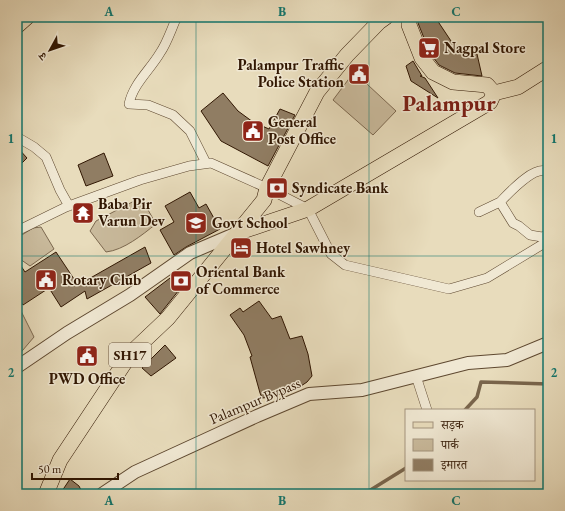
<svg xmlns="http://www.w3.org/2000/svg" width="565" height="511" font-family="'EB Garamond','Noto Serif Devanagari',serif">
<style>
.green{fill:#c9ba9c;stroke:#7c684f}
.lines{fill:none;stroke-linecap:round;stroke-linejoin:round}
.stream{stroke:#79654c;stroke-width:3.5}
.building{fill:#907d63;stroke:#301602}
.minor-casing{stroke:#5e4830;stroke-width:10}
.tertiary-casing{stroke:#5e4830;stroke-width:14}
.primary-casing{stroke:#301602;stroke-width:16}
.minor{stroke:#f0e8d3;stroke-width:9}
.tertiary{stroke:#f0e8d3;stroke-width:12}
.primary{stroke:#e8dcbc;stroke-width:15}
.grid{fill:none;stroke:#0f766e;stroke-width:1;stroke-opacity:0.55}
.labels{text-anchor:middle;stroke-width:3;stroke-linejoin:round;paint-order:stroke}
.shield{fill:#f0e8d3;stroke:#6a5541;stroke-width:1}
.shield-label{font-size:14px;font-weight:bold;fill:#301602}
.poi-label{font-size:15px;font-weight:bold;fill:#301602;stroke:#f0e8d3;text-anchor:start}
.street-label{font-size:15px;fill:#301602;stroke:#f0e8d3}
.town-label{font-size:23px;font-weight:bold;fill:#7a1f14;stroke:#f0e8d3}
.neatline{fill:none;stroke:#0f766e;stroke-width:1.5}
.grid-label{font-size:13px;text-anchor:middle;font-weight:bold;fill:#0f766e}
</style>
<rect width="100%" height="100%" fill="#e8dcbc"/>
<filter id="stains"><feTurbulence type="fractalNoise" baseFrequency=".005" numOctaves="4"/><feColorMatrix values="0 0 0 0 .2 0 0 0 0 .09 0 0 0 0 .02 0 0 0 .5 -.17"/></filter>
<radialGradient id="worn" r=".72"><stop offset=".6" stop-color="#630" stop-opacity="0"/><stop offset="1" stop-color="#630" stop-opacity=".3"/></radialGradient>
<path class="green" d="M 354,72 L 396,111 L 373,135 L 333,100 Z
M 138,199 L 143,201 L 156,224 C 142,235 124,250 106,252 L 90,231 L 96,221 Z
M 41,227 L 54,249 L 30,266 L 20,259 L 17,261 L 17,238 L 33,228 Z
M 17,303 L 34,337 L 17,357 Z"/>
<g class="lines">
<path class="stream" d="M 465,410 L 477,397 L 481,382 L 548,384
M 364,494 L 406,468"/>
</g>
<path class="building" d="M 418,17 L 435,17 L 457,50 L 477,54 L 482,76 L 455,73 L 439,65 L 430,53 L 418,23 Z
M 413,61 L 422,76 L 420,76 L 425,78 L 438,98 L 411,81 L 406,66 Z
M 223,93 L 238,111 L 253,122 L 269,129 L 280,109 L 295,115 L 268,166 L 221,141 L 201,111 Z
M 17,147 L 27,158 L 17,168 Z
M 104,153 L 113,176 L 86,186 L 78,165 Z
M 190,192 L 199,208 L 206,204 L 220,229 L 186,247 L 174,255 L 160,230 L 174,222 L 165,206 Z
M 145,247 L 151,263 L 87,299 L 85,291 L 61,307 L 49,288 L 23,305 L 17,296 L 17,260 L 25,272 L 56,252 L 78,285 Z
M 170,278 L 179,290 L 160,314 L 145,297 Z
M 259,301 L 272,319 L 281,316 L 290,339 L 302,336 L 308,354 L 312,376 L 307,382 L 301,386 L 272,397 L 262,398 L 260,393 L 250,357 L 252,356 L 244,335 L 230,315 L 240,308 L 243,312 Z
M 165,345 L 176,358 L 151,376 L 142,368 Z
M 70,479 L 79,486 L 83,494 L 60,494 Z"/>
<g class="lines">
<g class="minor-casing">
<path id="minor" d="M 179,17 L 176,19 C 171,30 167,43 160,53 C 150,70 133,84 129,104 L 148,105 L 173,115 L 190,131 L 206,163
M 17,137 L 34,147 L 46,157 L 60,190 L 69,206
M 500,202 C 509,193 535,164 548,172
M 479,212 L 500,202 L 513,223 L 519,226 L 530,235 L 542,237 L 548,235
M 17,231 L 66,207 L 140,180 L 189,166 L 211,163 L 267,188 L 308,209 L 331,254 L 345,265 L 449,289 L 487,278 L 548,241
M 416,376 L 427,410"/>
</g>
<g class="tertiary-casing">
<path id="tertiary" d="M 17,367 L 67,333 L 130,295 L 190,253 L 237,233
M 102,494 L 135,472 L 257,416 L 309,394 L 362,390 L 468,363 L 507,360 L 548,343"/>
</g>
<g class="primary-casing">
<path id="primary" d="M 409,17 L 409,25 L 422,58 L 433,72 L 453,82 L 487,85 L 494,93
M 17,26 L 27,17
M 494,93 L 518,87 L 548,68
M 237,233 L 308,209 L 490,102 L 494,93
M 46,494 L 60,460 L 131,353 L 168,318 L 264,200 L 267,188 L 317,92 L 347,55 L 379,22 L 386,17"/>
</g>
<use href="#minor" class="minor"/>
<use href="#tertiary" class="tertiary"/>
<use href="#primary" class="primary"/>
</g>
<path class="grid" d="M 196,17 L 196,494M 369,17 L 369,494M 17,256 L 548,256"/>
<defs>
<g id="supermarket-square" transform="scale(1.15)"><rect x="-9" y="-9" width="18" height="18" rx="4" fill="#8f2418" stroke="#f0e8d3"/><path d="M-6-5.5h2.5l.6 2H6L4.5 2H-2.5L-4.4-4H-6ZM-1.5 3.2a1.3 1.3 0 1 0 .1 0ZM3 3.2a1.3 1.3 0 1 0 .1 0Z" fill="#fff"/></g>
<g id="civic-square" transform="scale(1.15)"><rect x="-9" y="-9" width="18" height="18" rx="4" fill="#8f2418" stroke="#f0e8d3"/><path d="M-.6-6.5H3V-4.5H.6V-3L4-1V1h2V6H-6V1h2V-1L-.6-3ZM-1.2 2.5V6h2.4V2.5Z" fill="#fff"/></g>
<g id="bank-square" transform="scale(1.15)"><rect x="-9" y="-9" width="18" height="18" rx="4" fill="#8f2418" stroke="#f0e8d3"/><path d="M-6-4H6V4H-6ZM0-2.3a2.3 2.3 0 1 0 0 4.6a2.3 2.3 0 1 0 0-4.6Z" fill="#fff"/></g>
<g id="temple-square" transform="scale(1.15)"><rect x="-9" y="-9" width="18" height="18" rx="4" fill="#8f2418" stroke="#f0e8d3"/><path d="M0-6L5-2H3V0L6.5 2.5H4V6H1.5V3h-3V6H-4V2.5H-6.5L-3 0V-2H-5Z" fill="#fff"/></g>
<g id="school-square" transform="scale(1.15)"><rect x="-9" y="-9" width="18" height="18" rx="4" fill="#8f2418" stroke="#f0e8d3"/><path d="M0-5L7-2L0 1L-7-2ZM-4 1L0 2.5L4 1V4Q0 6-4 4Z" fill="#fff"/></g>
<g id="hotel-square" transform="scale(1.15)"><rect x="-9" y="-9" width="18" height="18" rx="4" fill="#8f2418" stroke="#f0e8d3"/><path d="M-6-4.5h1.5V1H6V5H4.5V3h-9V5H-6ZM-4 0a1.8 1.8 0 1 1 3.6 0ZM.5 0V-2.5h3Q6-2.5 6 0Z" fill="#fff"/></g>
</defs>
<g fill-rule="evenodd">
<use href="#supermarket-square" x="429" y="48"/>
<use href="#civic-square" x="359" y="74"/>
<use href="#civic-square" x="253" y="131"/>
<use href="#bank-square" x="277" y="188"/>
<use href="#temple-square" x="83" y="213"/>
<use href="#school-square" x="196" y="223"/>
<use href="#hotel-square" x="241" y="248"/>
<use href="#civic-square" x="46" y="280"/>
<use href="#bank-square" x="181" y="281"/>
<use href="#civic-square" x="87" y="356"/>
</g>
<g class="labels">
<rect class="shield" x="109" y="343" width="42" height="24" rx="3"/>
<g class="shield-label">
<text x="130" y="360">SH17</text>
</g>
<g class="poi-label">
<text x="444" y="53">Nagpal Store</text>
<text x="344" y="70" text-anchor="end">Palampur Traffic<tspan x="344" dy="17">Police Station</tspan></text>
<text x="268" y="127">General<tspan x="268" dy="17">Post Office</tspan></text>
<text x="292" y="193">Syndicate Bank</text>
<text x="98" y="209">Baba Pir<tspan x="98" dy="17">Varun Dev</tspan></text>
<text x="212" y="228">Govt School</text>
<text x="256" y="253">Hotel Sawhney</text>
<text x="196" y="277">Oriental Bank<tspan x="196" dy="17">of Commerce</tspan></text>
<text x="62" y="285">Rotary Club</text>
<text x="87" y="384" text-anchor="middle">PWD Office</text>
</g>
<g class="street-label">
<text transform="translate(255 401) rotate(-23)" y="5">Palampur Bypass</text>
</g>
<g class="town-label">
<text x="449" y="111">Palampur</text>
</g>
</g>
<rect width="565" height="511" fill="none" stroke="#e8dcbc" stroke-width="44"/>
<rect x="405" y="409" width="130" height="72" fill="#f0e8d3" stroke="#a3947f"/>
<rect x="413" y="422" width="20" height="6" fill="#e8dcbc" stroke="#a3947f"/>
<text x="441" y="429" font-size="12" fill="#301602">सड़क</text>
<rect x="413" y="439" width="20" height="12" fill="#c9ba9c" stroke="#a3947f"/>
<text x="441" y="449" font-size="12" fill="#301602">पार्क</text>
<rect x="413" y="459" width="20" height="12" fill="#907d63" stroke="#a3947f"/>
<text x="441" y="469" font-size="12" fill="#301602">इमारत</text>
<g transform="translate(50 50) rotate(230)" stroke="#f0e8d3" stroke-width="3" paint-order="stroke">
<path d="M0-3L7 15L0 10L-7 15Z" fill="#301602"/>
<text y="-6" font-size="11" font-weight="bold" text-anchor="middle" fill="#301602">उ</text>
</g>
<path d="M32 473v6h86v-6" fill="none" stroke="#301602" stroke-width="2"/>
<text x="38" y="473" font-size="12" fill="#301602" stroke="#f0e8d3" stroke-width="3" paint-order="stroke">50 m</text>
<rect x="22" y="22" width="521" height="467" class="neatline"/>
<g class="grid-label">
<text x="109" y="16">A</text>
<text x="282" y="16">B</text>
<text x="456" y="16">C</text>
<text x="11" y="143">1</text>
<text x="554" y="143">1</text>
<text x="11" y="377">2</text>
<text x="554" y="377">2</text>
<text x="109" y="505">A</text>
<text x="282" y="505">B</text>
<text x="456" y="505">C</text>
</g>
<rect width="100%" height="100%" filter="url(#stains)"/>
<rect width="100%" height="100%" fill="url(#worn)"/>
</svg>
